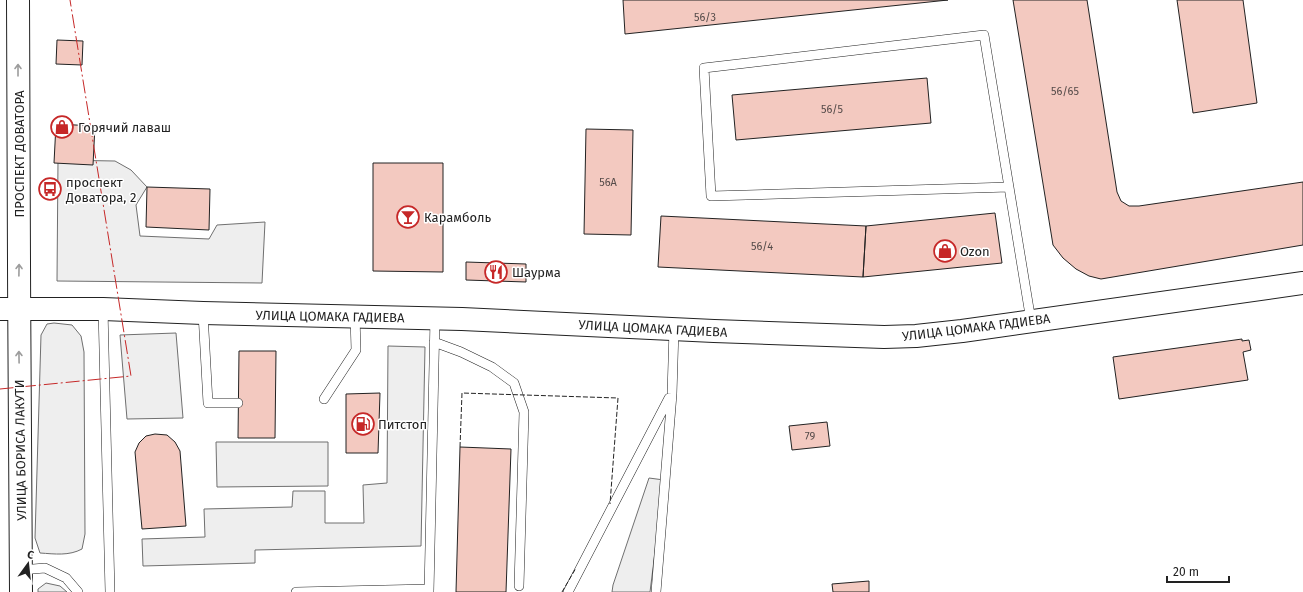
<svg xmlns="http://www.w3.org/2000/svg" width="1303" height="592" font-family="'Fira Sans',sans-serif">
<style>
.green{fill:#eee;stroke:#6f6f6f}
.building{fill:#f3c9c0;stroke:#222}
.lines{fill:none;stroke-linecap:round;stroke-linejoin:round}
.service-casing{stroke:#222;stroke-width:10}
.secondary-casing{stroke:#222;stroke-width:24}
.primary-casing{stroke:#222;stroke-width:24}
.service{stroke:#fff;stroke-width:9}
.secondary{stroke:#fff;stroke-width:22}
.primary{stroke:#fff;stroke-width:22}
.fence{stroke:#222;stroke-width:1;stroke-dasharray:5 2;stroke-linecap:butt}
.power{stroke:#c62828;stroke-width:1;stroke-dasharray:14 3 2 3;stroke-linecap:butt}
.oneway{stroke:#9c9c9c}
.labels{text-anchor:middle;stroke-width:3;stroke-linejoin:round;paint-order:stroke}
.number-label{font-size:11px;fill:#564c4a}
.poi-label{font-size:13px;fill:#222;stroke:#fff;text-anchor:start}
.street-label{font-size:13px;fill:#222;stroke:#fff}
</style>
<rect width="100%" height="100%" fill="#fff"/>
<path class="green" d="M 58,160 L 115,161 L 131,170 L 147,187 L 136,205 L 140,236 L 209,239 L 217,225 L 265,222 L 262,283 L 57,281 Z
M 54,323 L 72,325 L 81,336 L 84,352 L 85,534 L 82,549 C 69,556 55,554 40,553 L 35,538 L 41,335 L 47,324 Z
M 176,333 L 183,418 L 127,419 L 120,335 Z
M 388,346 L 425,347 L 421,546 L 255,550 L 255,563 L 143,566 L 142,539 L 205,537 L 204,509 L 292,507 L 293,491 L 325,491 L 325,523 L 364,523 L 363,485 L 387,483 Z
M 216,442 L 328,442 L 328,486 L 217,487 Z
M 649,478 L 664,480 L 650,592 L 612,592 L 613,585 Z
M 46,583 L 60,586 L 67,592 L 38,592 L 38,589 Z"/>
<path class="building" d="M 623,0 L 948,0 L 625,34 Z
M 1013,0 L 1087,0 L 1117,192 L 1121,201 L 1129,206 L 1139,206 L 1303,182 L 1303,245 L 1101,279 L 1089,276 L 1076,269 L 1063,258 L 1053,245 Z
M 1177,0 L 1243,0 L 1257,103 L 1193,113 Z
M 57,40 L 83,41 L 82,65 L 56,64 Z
M 927,78 L 931,123 L 736,140 L 732,95 Z
M 56,124 L 95,126 L 93,165 L 54,163 Z
M 586,129 L 633,130 L 631,235 L 584,234 Z
M 373,163 L 443,163 L 443,272 L 373,271 Z
M 147,187 L 210,189 L 209,230 L 146,227 Z
M 995,213 L 1002,263 L 863,277 L 866,226 Z
M 661,216 L 866,226 L 863,277 L 658,267 Z
M 466,262 L 526,264 L 526,282 L 466,280 Z
M 1242,339 L 1242,341 L 1249,340 L 1251,350 L 1243,352 L 1248,380 L 1119,399 L 1113,357 Z
M 239,351 L 276,351 L 275,438 L 238,438 Z
M 380,393 L 378,453 L 346,453 L 346,394 Z
M 827,422 L 830,446 L 792,450 L 789,426 Z
M 155,434 L 167,435 L 175,442 L 180,451 L 186,526 L 142,529 L 135,452 L 139,443 L 146,436 Z
M 460,447 L 511,449 L 506,592 L 456,592 Z
M 869,581 L 869,592 L 833,592 L 832,584 Z"/>
<g class="lines">
<g class="service-casing">
<path id="service" d="M 1009,187 L 711,196 L 704,68 L 984,35 L 1031,321
M 103,309 L 110,592
M 203,313 L 208,403 L 238,403
M 434,342 L 461,352 L 492,367 L 514,383 L 524,412 L 519,586
M 324,399 L 356,350 L 355,316
M 21,570 L 45,568 L 66,578 L 78,592
M 296,592 L 429,589
M 429,592 L 435,318
M 568,592 L 669,398
M 656,592 L 672,394 L 674,329"/>
</g>
<g class="secondary-casing">
<path id="secondary" d="M 0,309 L 103,309 L 203,313 L 462,319 L 714,331 L 884,337 L 916,336 L 962,331 L 1303,283"/>
</g>
<g class="primary-casing">
<path id="primary" d="M 18,0 C 19,197 19,395 21,592"/>
</g>
<use href="#service" class="service"/>
<use href="#secondary" class="secondary"/>
<use href="#primary" class="primary"/>
<path class="fence" d="M 460,447 L 462,393 L 618,398 L 610,504
M 562,592 L 576,568"/>
<path class="power" d="M 0,389 L 131,376 L 70,0"/>
</g>
<defs><path id="oneway-shaft" d="M-6 0H5M1.5-3L5.5 0L1.5 3" fill="none" stroke-width="1.6" stroke-linecap="round" stroke-linejoin="round"/></defs>
<g class="oneway">
<use href="#oneway-shaft" transform="translate(18 70) rotate(-90)"/>
<use href="#oneway-shaft" transform="translate(19 270) rotate(-89)"/>
<use href="#oneway-shaft" transform="translate(19 357) rotate(-91)"/>
</g>
<defs>
<g id="shop-ring" transform="scale(1.15)"><circle r="9.5" fill="#fff" stroke="#c62828" stroke-width="1.5"/><path d="M-5-2.5h2.3a2.7 3.5 0 0 1 5.4 0H5L5.5 6h-11ZM-1.5-2.5h3a1.5 2.3 0 0 0-3 0Z" fill="#c62828"/></g>
<g id="bus-ring" transform="scale(1.15)"><circle r="9.5" fill="#fff" stroke="#c62828" stroke-width="1.5"/><path d="M-5-6H5V4H4V6H2V4H-2V6H-4V4H-5ZM-3.5-4V0h7V-4ZM-3.5 1.2v1.5H-2V1.2ZM2 1.2v1.5H3.5V1.2Z" fill="#c62828"/></g>
<g id="bar-ring" transform="scale(1.15)"><circle r="9.5" fill="#fff" stroke="#c62828" stroke-width="1.5"/><path d="M-6-5H6L.8 .8V4.5H3.5V6h-7V4.5H-.8V.8Z" fill="#c62828"/></g>
<g id="restaurant-ring" transform="scale(1.15)"><circle r="9.5" fill="#fff" stroke="#c62828" stroke-width="1.5"/><path d="M-5-6h1v4h1v-4h1v4h1v-4h1v5L-1.5 .5V6h-2V.5L-5-1ZM5-6V6H3V1.5H1.5Q1.5-4 5-6Z" fill="#c62828"/></g>
<g id="fuel-ring" transform="scale(1.15)"><circle r="9.5" fill="#fff" stroke="#c62828" stroke-width="1.5"/><path d="M-5.5-6h7V0h2V4h1.3V-2.5L3-4.5l.8-.8L6-3V5H2.5V1h-1V6h-7ZM-4.2-4.7v3.2H.2V-4.7Z" fill="#c62828"/></g>
</defs>
<g fill-rule="evenodd">
<use href="#shop-ring" x="62" y="127"/>
<use href="#bus-ring" x="50" y="189"/>
<use href="#bar-ring" x="408" y="217"/>
<use href="#shop-ring" x="945" y="251"/>
<use href="#restaurant-ring" x="496" y="272"/>
<use href="#fuel-ring" x="363" y="424"/>
</g>
<g class="labels">
<g class="number-label">
<text x="705" y="21">56/3</text>
<text x="1065" y="95">56/65</text>
<text x="832" y="113">56/5</text>
<text x="608" y="186">56А</text>
<text x="762" y="250">56/4</text>
<text x="810" y="440">79</text>
</g>
<g class="poi-label">
<text x="78" y="132">Горячий лаваш</text>
<text x="66" y="187">проспект<tspan x="66" dy="15">Доватора, 2</tspan></text>
<text x="424" y="222">Карамболь</text>
<text x="960" y="256">Ozon</text>
<text x="512" y="277">Шаурма</text>
<text x="378" y="429">Питстоп</text>
</g>
<g class="street-label">
<text transform="translate(19 154) rotate(-90)" y="5">ПРОСПЕКТ ДОВАТОРА</text>
<text transform="translate(330 316) rotate(1)" y="5">УЛИЦА ЦОМАКА ГАДИЕВА</text>
<text transform="translate(976 327) rotate(-7)" y="5">УЛИЦА ЦОМАКА ГАДИЕВА</text>
<text transform="translate(653 328) rotate(3)" y="5">УЛИЦА ЦОМАКА ГАДИЕВА</text>
<text transform="translate(20 450) rotate(-91)" y="5">УЛИЦА БОРИСА ЛАКУТИ</text>
</g>
</g>
<g transform="translate(28 564) rotate(15)" stroke="#ffffff" stroke-width="3" paint-order="stroke">
<path d="M0-3L7 15L0 10L-7 15Z" fill="#222222"/>
<text y="-6" font-size="11" font-weight="bold" text-anchor="middle" fill="#222222">С</text>
</g>
<path d="M1167 576v6h62v-6" fill="none" stroke="#222222" stroke-width="2"/>
<text x="1173" y="576" font-size="12" fill="#222222" stroke="#ffffff" stroke-width="3" paint-order="stroke">20 m</text>
</svg>
